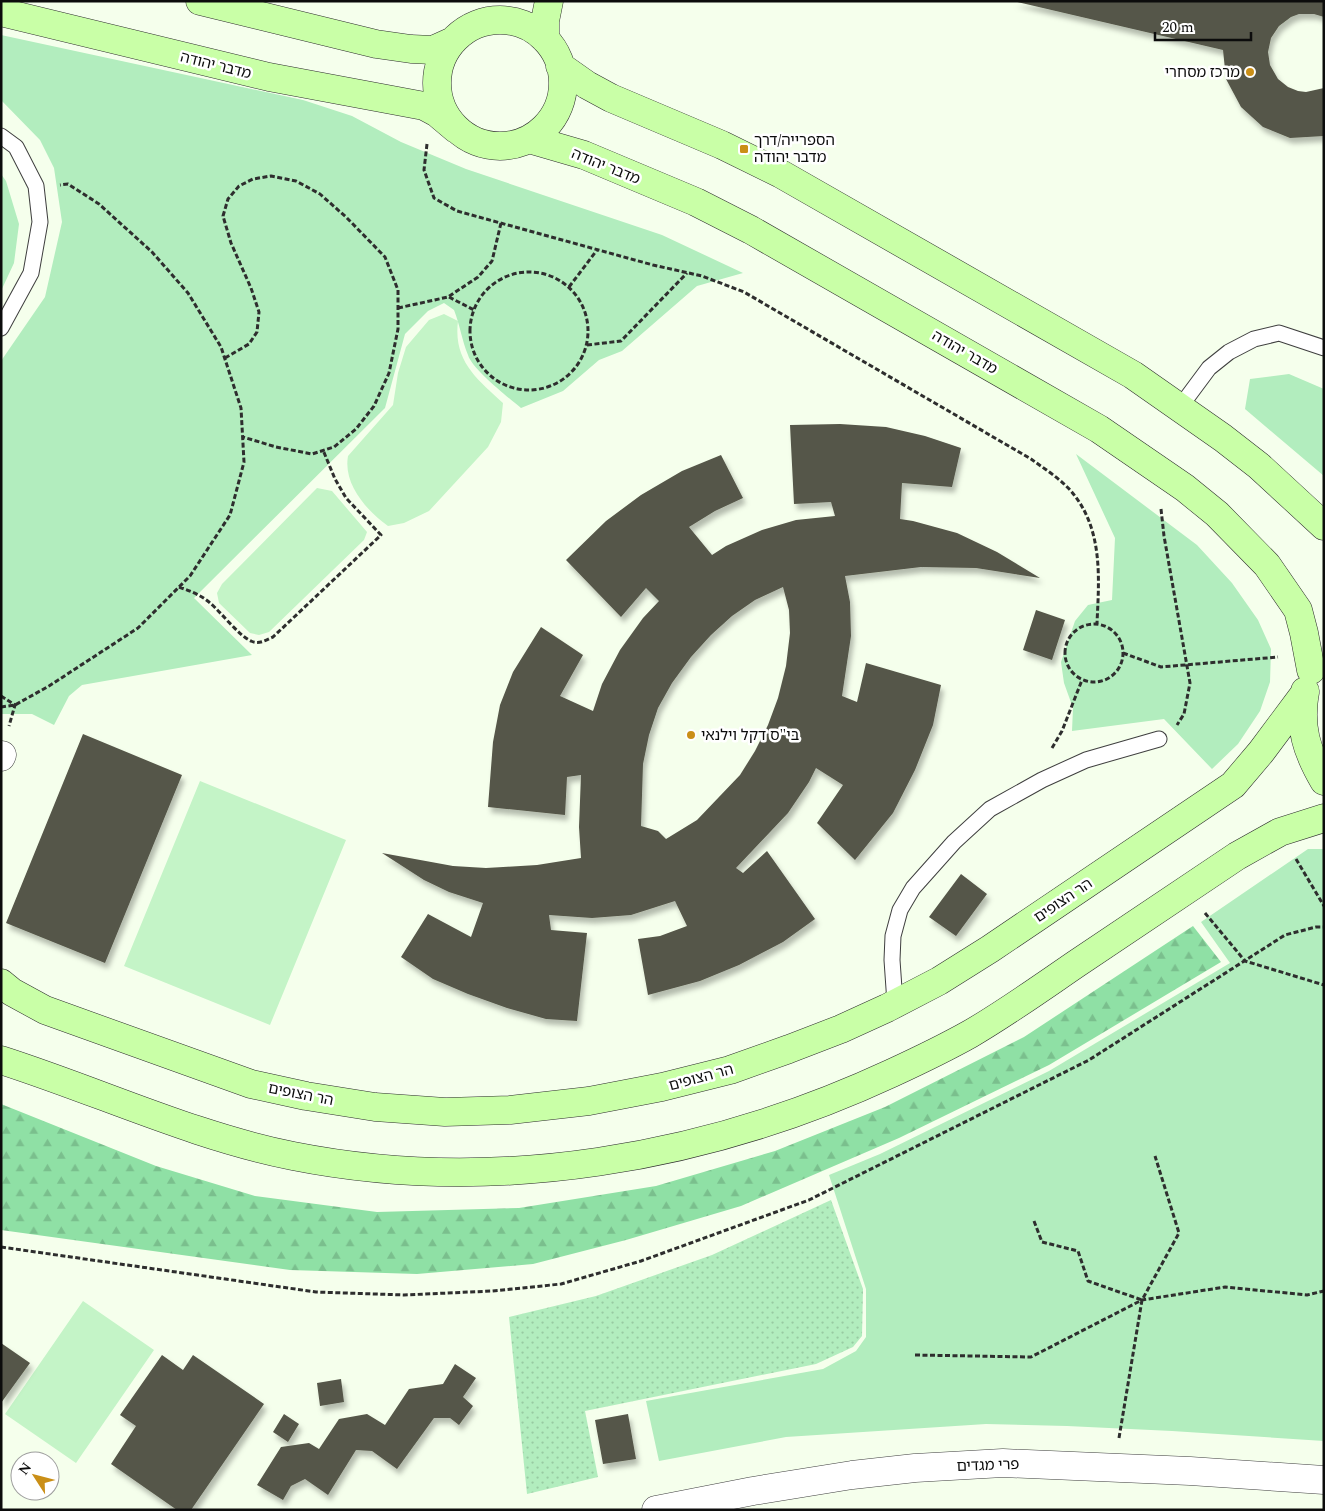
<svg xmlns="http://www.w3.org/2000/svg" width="1325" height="1511" font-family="Spectral,'Noto Sans Hebrew',serif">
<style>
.grass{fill:url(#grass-dots)}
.forest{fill:url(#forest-firs)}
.park{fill:#b2edbe}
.pitch{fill:#c4f4c7}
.building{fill:#555648;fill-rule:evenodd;filter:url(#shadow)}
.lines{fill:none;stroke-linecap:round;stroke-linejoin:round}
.lane-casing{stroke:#3f3f3f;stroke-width:17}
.street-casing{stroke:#3f3f3f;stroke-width:29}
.secondary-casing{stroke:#2e2e2e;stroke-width:29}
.path{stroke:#2e2e2e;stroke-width:3;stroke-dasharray:5 2.5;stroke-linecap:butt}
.lane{stroke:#fff;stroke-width:15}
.street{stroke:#fff;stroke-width:28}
.secondary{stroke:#c9ffa7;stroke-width:28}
.poi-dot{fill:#ca8f17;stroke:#fff;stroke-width:2}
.labels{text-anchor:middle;stroke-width:5;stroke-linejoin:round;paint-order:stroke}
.street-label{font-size:15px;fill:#0c0c0c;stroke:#fff}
.poi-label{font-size:15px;fill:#0c0c0c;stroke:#fff;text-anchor:start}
</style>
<defs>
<pattern id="grass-dots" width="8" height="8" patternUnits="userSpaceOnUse" patternTransform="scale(1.25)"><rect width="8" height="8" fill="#b2edbe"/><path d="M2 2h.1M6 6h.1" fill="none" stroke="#98caa2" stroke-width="1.8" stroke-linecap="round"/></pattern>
<pattern id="forest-firs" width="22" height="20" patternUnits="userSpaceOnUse" patternTransform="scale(1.25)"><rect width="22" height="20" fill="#8fe0a5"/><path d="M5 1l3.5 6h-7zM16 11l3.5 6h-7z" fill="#7abf8d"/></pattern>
<filter id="shadow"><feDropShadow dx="3" dy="5.5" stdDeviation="2.5" flood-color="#0004"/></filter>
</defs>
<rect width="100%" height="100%" fill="#f5ffec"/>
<path class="grass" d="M 831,1200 L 863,1289 L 862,1336 L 853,1347 L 816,1364 L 585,1411 L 598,1477 L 527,1494 L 509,1317 L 596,1296 L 712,1255 Z"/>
<path class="forest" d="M 1193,926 L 1221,962 L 1049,1065 L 899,1138 L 741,1206 L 626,1240 L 533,1264 L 417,1274 L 290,1270 L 1,1230 L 1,1104 L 156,1166 L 255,1196 L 377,1212 L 519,1208 L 656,1186 L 775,1151 L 885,1107 L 1024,1037 Z"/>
<path class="park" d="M 1,35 L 303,100 L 352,116 L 401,142 L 466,169 L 662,235 L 743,273 L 697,286 L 622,351 L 599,360 L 563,391 L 521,408 C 509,398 472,369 468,355 C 462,341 460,325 454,310 L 444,303 L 428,311 L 405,334 L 385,408 L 194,598 L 252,655 L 82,685 L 69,696 L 54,725 L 32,714 L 1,714 L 1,361 L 45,297 L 62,222 L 54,168 L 40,140 L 1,100 Z
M 1,174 L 6,181 L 19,224 L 14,263 L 1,291 Z
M 1289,374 L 1324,389 L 1324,476 L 1245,409 L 1250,379 Z
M 1076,454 L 1197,545 L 1232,583 L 1258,620 L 1271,649 L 1270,682 L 1260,711 L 1238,744 L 1212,769 L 1164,719 L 1072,731 L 1073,708 L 1064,683 L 1061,662 L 1075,621 L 1088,605 L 1112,600 L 1115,538 Z
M 1308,849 L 1324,849 L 1324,1441 L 1172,1431 L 1067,1426 L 986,1424 L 786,1437 L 659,1461 L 646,1401 L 823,1369 L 856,1351 L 866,1337 L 866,1289 L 829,1175 L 880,1154 L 1049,1071 L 1230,963 L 1201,922 Z"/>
<path class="pitch" d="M 444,314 L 458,321 C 453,361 477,379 503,403 L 501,422 L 488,447 L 429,511 L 404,523 L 388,526 C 366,510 343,484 348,456 L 393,405 L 398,373 L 406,347 L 429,320 Z
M 317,488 L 332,491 L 367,532 L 364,540 L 269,632 L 259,635 L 250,633 L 219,603 L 217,593 L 222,584 Z
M 200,781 L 346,840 L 270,1025 L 124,966 Z
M 83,1301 L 154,1350 L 76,1463 L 5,1414 Z"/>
<path class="building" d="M 1013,1 L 1324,1 L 1324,17 L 1314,14 L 1299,14 L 1291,17 L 1279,26 L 1271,38 L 1268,52 L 1270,65 L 1278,79 L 1288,87 L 1298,91 L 1306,92 L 1324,88 L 1324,136 L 1290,138 L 1263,127 L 1241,107 L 1226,79 L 1223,50 Z
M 840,424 L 886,427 L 925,436 L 961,448 L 952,487 L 902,483 L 900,519 L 913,521 L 957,533 L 997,552 L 1040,578 L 976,568 L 921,567 L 845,576 L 850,602 L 851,636 L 842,696 L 857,702 L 866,663 L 941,685 L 933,725 L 915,770 L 893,813 L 855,860 L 817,823 L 843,785 L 816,768 L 809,782 L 788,813 L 736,868 L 743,873 L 767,851 L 815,919 L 783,942 L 739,965 L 700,981 L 648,995 L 638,939 L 660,936 L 687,926 L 675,901 L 631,915 L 592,918 L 549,915 L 551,930 L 587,933 L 577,1021 L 546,1019 L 507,1008 L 468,994 L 433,979 L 401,957 L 428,914 L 471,937 L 483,903 L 449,892 L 424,880 L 382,853 L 453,866 L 486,868 L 537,865 L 581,858 L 579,827 L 581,775 L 567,777 L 565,815 L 488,807 L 493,742 L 500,705 L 513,672 L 541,627 L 583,655 L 560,696 L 593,711 L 602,684 L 620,650 L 643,618 L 659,601 L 646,588 L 621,617 L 566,560 L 606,521 L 641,495 L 682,471 L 721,455 L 743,498 L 715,511 L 689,527 L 712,555 L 726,546 L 762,530 L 796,520 L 835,516 L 831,502 L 794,504 L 790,425 ZM 783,587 L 789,610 L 790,633 L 786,666 L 778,698 L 768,725 L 755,751 L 740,775 L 697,820 L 666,839 L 658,831 L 641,826 L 643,764 L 649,735 L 658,708 L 672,683 L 691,657 L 711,635 L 732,616 L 755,600 Z
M 1036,610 L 1065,620 L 1052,660 L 1023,650 Z
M 83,734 L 182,775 L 105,963 L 6,923 Z
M 961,874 L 987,894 L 956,936 L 929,917 Z
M 1,1343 L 30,1363 L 1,1403 Z
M 162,1355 L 183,1370 L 193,1355 L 264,1404 L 191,1510 L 177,1510 L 111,1464 L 136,1426 L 120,1415 Z
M 455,1364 L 476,1378 L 463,1397 L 473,1406 L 459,1425 L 450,1418 L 434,1418 L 397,1469 L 372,1451 L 356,1450 L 328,1495 L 305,1479 L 291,1486 L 283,1500 L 257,1485 L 281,1447 L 309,1443 L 319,1449 L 339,1419 L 367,1414 L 385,1425 L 409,1389 L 443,1384 Z
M 341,1379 L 344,1402 L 320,1406 L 317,1383 Z
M 284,1414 L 299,1424 L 288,1442 L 273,1432 Z
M 628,1414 L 636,1459 L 603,1464 L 595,1420 Z"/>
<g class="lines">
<g class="lane-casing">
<path id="lane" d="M 1,136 L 16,147 L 36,186 L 40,222 L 31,273 L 1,328
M 1180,407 L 1209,368 L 1229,352 L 1254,339 L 1279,333 L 1324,348
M 895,1003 L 892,960 L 893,936 L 900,910 L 913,888 L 954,842 L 990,809 L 1042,780 L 1086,760 L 1159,739"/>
</g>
<g class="street-casing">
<path id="street" d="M 1,757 L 2,755
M 656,1510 L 753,1491 L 852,1475 L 915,1468 L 1003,1463 L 1190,1471 L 1324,1480"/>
</g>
<g class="secondary-casing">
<path id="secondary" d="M 200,1 L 376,44 L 411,49 L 433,50 L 453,41
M 1,12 L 269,77 L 424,106 L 437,113 L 456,129
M437 83a63 63 0 1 1 126 0a63 63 0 1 1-126 0Z
M 545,39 L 545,21 L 549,1
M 560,66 L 587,85 L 611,98 L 722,145 L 781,174 L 1133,375 L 1223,438 L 1259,466 L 1324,526
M 529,139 L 584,155 L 696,202 L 751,230 L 1099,429 L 1185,488 L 1217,514 L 1267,565 L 1298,610 L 1304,633 L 1311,670
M 1305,691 C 1299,728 1306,750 1324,781
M 1,983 L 12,992 L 45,1010 L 251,1084 L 306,1096 L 375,1107 L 445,1112 L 510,1110 L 589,1101 L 662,1087 L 730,1070 L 789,1049 L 841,1029 L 887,1008 L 939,981 L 990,949 L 1233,785 L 1261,752 L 1305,693
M 1,1060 C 98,1091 193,1136 293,1156 C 494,1196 707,1159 892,1073 C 918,1061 945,1048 970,1034 C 1006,1013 1041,988 1076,964 C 1129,928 1183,892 1237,856 L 1280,832 L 1324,818"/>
</g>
<path class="path" d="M 427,144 L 424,170 L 434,198 L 457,211 L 653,265 L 702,276 L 744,292 L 1031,459 C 1046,470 1064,481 1075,496 C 1103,533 1099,580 1097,623
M470 331a59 59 0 1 1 118 0a59 59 0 1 1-118 0Z
M 569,287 L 597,250
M 449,297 L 474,310
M 398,308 L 448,297 L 478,277 L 492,261 L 501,223
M 587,345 L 621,341 L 687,273
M 225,358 L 249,344 L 257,332 L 259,312 L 251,288 L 231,243 L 223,216 L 228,199 L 239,186 L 253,179 L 271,176 L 296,181 L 320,194 L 346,217 L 385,257 L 398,290 L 398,329 L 389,373 L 374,406 L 356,429 L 334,447 L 312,454 L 276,447 L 243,437
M 1161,509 L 1164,536 L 1190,683 L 1184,714 L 1177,725
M 179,587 C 190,591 201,595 210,603 C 221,612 239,636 251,641 C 259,645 266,640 273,637 L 381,535 L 346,498 L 335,479 L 323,450
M1065 653a29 29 0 1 1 58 0a29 29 0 1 1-58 0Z
M 1123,653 L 1161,667 L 1278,657
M 1,696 L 15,705 L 9,726
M 1,707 L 15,705 L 49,686 L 138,628 L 190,576 L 230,515 L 244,462 L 241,408 L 221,347 L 188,293 L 152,252 L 99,204 L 68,184 L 60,185
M 1052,748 L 1062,731 L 1082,680
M 1296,859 L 1324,906
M 1205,913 L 1245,961 L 1324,985
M 1034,1221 L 1042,1242 L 1078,1251 L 1088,1281 L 1142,1300
M 1,1247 L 316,1292 L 404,1295 L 492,1291 L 561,1284 L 641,1261 L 809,1200 L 1089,1060 L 1285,935 L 1316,927 L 1324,927
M 915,1355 L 1031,1357 L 1142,1300 L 1225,1287 L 1307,1295 L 1324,1291
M 1119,1438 L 1142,1300 L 1179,1233 L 1155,1156"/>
<use href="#lane" class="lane"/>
<use href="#street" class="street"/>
<use href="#secondary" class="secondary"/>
</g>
<g class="poi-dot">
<circle cx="1250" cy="72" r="5"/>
<rect x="739" y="144" width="10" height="10" rx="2.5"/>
<circle cx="691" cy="735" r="5"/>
</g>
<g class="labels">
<g class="street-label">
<text transform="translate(216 65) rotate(14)" y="5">מדבר יהודה</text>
<text transform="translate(606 166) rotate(22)" y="5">מדבר יהודה</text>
<text transform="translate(965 352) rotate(30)" y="5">מדבר יהודה</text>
<text transform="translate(1063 900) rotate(-34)" y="5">הר הצופים</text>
<text transform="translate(701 1077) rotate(-15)" y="5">הר הצופים</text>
<text transform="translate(301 1094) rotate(11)" y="5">הר הצופים</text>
<text transform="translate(988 1465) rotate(-2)" y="5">פרי מגדים</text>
</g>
<g class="poi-label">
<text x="1240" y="77" text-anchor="end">מרכז מסחרי</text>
<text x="754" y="145">הספרייה/דרך<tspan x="754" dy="17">מדבר יהודה</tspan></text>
<text x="701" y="740">בי"ס דקל וילנאי</text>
</g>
</g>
<rect width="1325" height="1511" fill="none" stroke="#0c0c0c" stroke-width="5"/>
<g transform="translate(35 1476) rotate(306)"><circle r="24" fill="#ffffff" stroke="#9e9e9e"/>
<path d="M0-4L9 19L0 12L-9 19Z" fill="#ca8f17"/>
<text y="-8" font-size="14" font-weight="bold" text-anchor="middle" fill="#0c0c0c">N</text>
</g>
<path d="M1155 32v8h96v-8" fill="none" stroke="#0c0c0c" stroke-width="2.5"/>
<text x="1162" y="32" font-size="15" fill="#0c0c0c" stroke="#ffffff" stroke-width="4" paint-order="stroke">20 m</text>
</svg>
